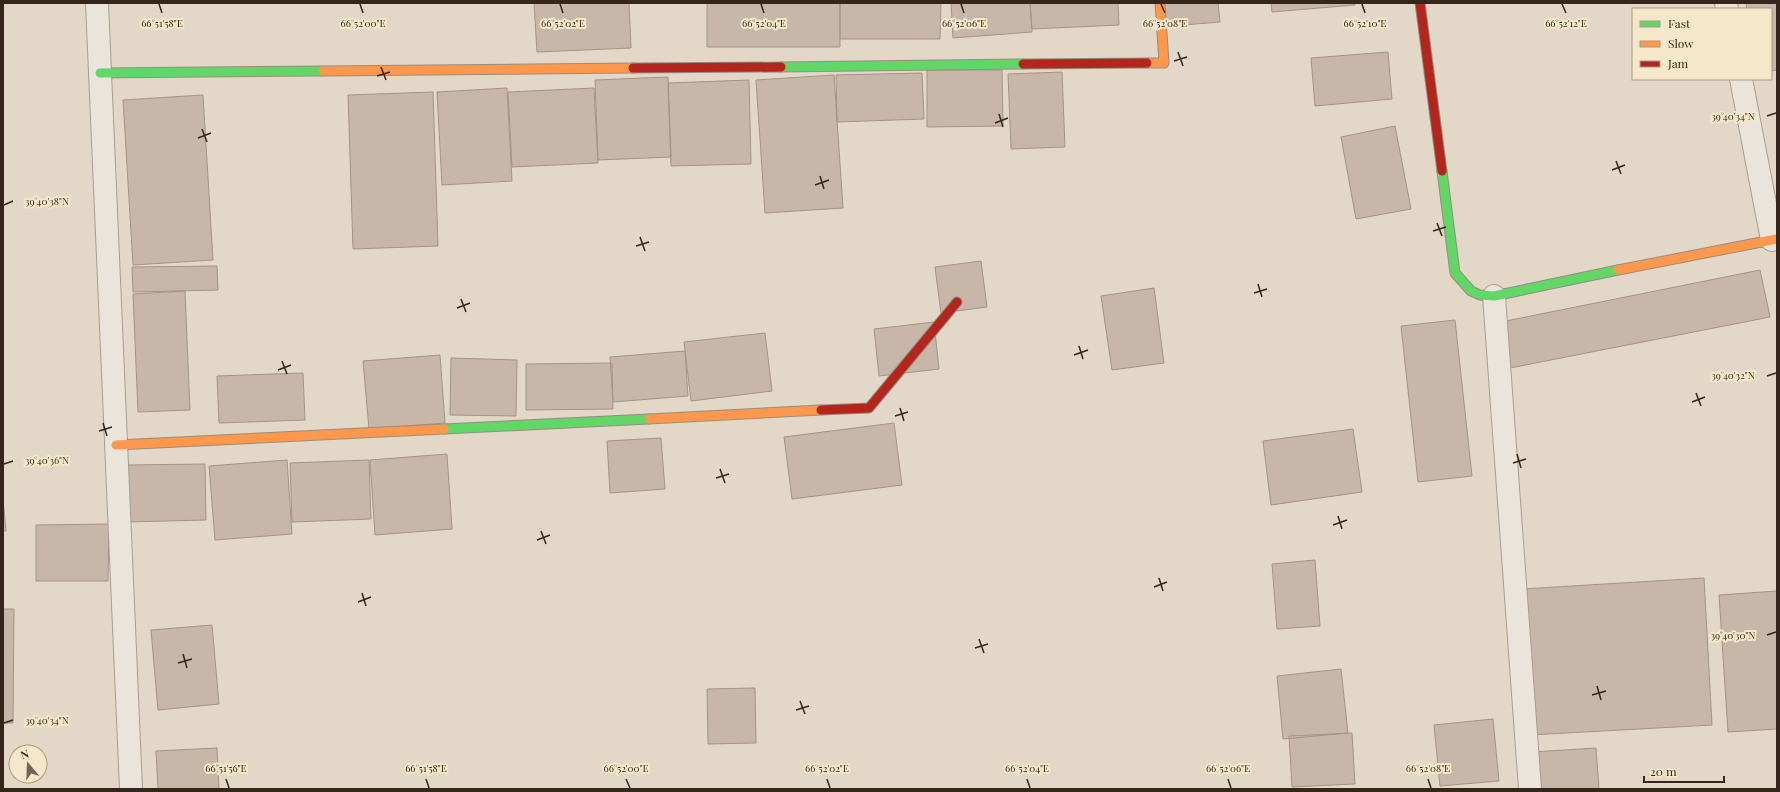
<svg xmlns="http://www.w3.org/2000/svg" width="1780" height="792" font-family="'Playfair Display',serif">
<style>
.building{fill:#c8b6a8;stroke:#a39387}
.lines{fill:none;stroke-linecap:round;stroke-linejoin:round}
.street-casing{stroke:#a89d91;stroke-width:24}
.fast-casing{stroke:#978d81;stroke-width:11}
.slow-casing{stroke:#978d81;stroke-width:11}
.jam-casing{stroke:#978d81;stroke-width:11}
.street{stroke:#ebe4da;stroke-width:22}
.fast{stroke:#63d668;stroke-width:9}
.slow{stroke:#ff974d;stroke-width:9}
.jam{stroke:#b3261e;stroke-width:9}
.ticks{fill:none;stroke:#36251a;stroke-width:1.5}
.ticks-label{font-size:10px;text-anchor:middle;fill:#36251a;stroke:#f7e7ca;stroke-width:4;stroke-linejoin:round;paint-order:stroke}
</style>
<rect width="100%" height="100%" fill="#e3d8c7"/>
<path class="building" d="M 534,3 L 629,3 L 631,48 L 537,52 Z
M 707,3 L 840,3 L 840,47 L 707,47 Z
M 840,3 L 941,3 L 940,39 L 840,39 Z
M 951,3 L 1030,3 L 1032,32 L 953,38 Z
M 1030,3 L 1118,3 L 1119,25 L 1032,29 Z
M 1158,3 L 1218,3 L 1220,22 L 1160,27 Z
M 1271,3 L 1355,3 L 1355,5 L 1272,12 Z
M 1746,3 L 1777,3 L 1777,70 L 1771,71 L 1771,9 L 1747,9 Z
M 1388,52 L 1392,99 L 1315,106 L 1311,58 Z
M 927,70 L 1002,70 L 1003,126 L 927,127 Z
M 1062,72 L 1065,147 L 1011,149 L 1008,74 Z
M 922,73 L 924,119 L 837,122 L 836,75 Z
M 834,75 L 843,208 L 765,213 L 756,80 Z
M 668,77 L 671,157 L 598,160 L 595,80 Z
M 749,80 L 751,164 L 671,166 L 668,83 Z
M 507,88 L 512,181 L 442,185 L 437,92 Z
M 594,88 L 598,163 L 512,167 L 508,92 Z
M 433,92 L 438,246 L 353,249 L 348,95 Z
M 203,95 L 213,260 L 133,265 L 123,100 Z
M 1395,126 L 1411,209 L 1356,219 L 1341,137 Z
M 981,261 L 987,307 L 941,313 L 935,267 Z
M 217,266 L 218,290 L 133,292 L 132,267 Z
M 1760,270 L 1770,317 L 1505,369 L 1496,323 Z
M 1154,288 L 1164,363 L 1112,370 L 1101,296 Z
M 185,291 L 190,410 L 138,412 L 133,294 Z
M 1455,320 L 1472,476 L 1418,482 L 1401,326 Z
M 934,322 L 939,369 L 879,376 L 874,329 Z
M 765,333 L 772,391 L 691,401 L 684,342 Z
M 685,351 L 688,396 L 613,402 L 610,357 Z
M 440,355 L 445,423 L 369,429 L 363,361 Z
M 451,358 L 517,360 L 516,416 L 450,415 Z
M 612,363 L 613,409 L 526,410 L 526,364 Z
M 303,373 L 305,420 L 219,423 L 217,376 Z
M 894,423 L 902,485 L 792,499 L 784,437 Z
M 1353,429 L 1362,492 L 1271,505 L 1263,441 Z
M 661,438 L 665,489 L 610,493 L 607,441 Z
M 447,454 L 452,529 L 375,535 L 370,460 Z
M 287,460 L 292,534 L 215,540 L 209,466 Z
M 369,460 L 371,519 L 292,522 L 290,463 Z
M 205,464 L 206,520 L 127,522 L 126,465 Z
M 3,499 L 6,531 L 3,531 Z
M 109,524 L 108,581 L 36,581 L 36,525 Z
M 1315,560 L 1320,626 L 1277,629 L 1272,564 Z
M 1704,578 L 1712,725 L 1530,735 L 1522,589 Z
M 1777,591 L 1777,729 L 1728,732 L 1719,595 Z
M 3,609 L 14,609 L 13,723 L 3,723 Z
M 212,625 L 219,704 L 158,710 L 151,630 Z
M 1341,669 L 1348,733 L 1283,739 L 1277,676 Z
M 755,688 L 756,743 L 708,744 L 707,689 Z
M 1493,719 L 1499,781 L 1440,786 L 1434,725 Z
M 1352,733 L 1355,784 L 1292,787 L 1289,736 Z
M 217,748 L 219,789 L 158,789 L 156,751 Z
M 1596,748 L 1599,789 L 1534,789 L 1532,752 Z"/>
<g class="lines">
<g class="street-casing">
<path id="street" d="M 97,3 L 131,789
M 1726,3 L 1727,9
M 1741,79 L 1772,240
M 1494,296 L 1530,789"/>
</g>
<g class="fast-casing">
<path id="fast" d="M 781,67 L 1023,64
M 100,73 L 323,71
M 1442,171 L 1455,273 L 1471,291 L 1480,295 L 1494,296 L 1618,270
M 444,429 L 649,419"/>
</g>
<g class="slow-casing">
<path id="slow" d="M 1147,63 L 1164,63 L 1160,3
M 323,71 L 633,68
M 1618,270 L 1777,239
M 649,419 L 821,410
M 116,445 L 444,429"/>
</g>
<g class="jam-casing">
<path id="jam" d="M 1420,3 L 1442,171
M 1023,64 L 1147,63
M 633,68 L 781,67
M 821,410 L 869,408 L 957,302"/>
</g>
<use href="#street" class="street"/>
<use href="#fast" class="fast"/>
<use href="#slow" class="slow"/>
<use href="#jam" class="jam"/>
</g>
<path class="ticks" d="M 159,4 L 162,13M 360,4 L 363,13M 560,4 L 563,13M 761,4 L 764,13M 961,4 L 964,13M 1161,4 L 1165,13M 1362,4 L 1365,13M 1562,4 L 1566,13M 1178,52 L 1183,66M 1174,61 L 1187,57M 381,67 L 386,80M 377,76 L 390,72M 999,114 L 1003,127M 1767,116 L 1776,113M 995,123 L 1008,118M 202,129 L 207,142M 198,138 L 211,133M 1616,161 L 1621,174M 1612,170 L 1625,165M 820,176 L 824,189M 815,185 L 829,180M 4,205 L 13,201M 1437,223 L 1442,236M 1433,231 L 1446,227M 640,237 L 645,251M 636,246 L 649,242M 1258,284 L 1262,297M 1254,293 L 1267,289M 461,299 L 466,312M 457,308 L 470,303M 1079,346 L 1083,359M 1074,355 L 1088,350M 282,361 L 287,374M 278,370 L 291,365M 1767,376 L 1776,373M 1696,393 L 1701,406M 1692,402 L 1705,397M 900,408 L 904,421M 895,416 L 908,412M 103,423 L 107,436M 99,431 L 112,427M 1517,454 L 1521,468M 1513,463 L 1526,459M 4,464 L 13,461M 720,469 L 725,483M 716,478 L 729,474M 1338,516 L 1342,529M 1333,525 L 1347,520M 541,531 L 546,544M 537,540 L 550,535M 1159,578 L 1163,591M 1154,587 L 1167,582M 362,593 L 366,606M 358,602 L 371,597M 1767,635 L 1776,632M 979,639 L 984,653M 975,648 L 988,644M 183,654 L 187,668M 178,663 L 192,659M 1597,686 L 1601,700M 1592,695 L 1606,691M 800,701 L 805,714M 796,710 L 809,706M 4,723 L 13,720M 226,779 L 229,788M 426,779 L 429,788M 626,779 L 630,788M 827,779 L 830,788M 1027,779 L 1030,788M 1228,779 L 1231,788M 1428,779 L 1431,788"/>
<g class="ticks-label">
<text x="1165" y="27">66°52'08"E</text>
<text x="1566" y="27">66°52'12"E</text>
<text x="162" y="27">66°51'58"E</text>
<text x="363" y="27">66°52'00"E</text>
<text x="563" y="27">66°52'02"E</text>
<text x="764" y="27">66°52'04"E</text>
<text x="964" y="27">66°52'06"E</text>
<text x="1365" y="27">66°52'10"E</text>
<text x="1733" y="120">39°40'34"N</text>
<text x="47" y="205">39°40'38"N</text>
<text x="1733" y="379">39°40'32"N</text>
<text x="47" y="464">39°40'36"N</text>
<text x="1733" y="639">39°40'30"N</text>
<text x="47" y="724">39°40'34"N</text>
<text x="226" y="772">66°51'56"E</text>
<text x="426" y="772">66°51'58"E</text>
<text x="626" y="772">66°52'00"E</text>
<text x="827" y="772">66°52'02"E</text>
<text x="1027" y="772">66°52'04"E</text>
<text x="1228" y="772">66°52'06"E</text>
<text x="1428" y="772">66°52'08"E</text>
</g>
<rect width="1780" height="792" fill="none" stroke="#36251a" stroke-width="8"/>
<rect x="1632" y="8" width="140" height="72" fill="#f7e7ca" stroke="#aa9984"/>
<rect x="1640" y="21" width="20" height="6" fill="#63d668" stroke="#aa9984"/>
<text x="1668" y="28" font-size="12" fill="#36251a">Fast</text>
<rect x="1640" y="41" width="20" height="6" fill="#ff974d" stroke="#aa9984"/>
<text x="1668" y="48" font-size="12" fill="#36251a">Slow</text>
<rect x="1640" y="61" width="20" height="6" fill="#b3261e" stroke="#aa9984"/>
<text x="1668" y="68" font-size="12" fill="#36251a">Jam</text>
<g transform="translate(28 764) rotate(341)"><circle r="19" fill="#f7e7ca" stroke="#aa9984"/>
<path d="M0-3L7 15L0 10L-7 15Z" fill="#736457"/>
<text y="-6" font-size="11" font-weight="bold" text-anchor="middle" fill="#36251a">N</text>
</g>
<path d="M1644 776v6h80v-6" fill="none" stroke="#36251a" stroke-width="2"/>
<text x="1650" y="776" font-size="12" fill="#36251a" stroke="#f7e7ca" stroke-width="3" paint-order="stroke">20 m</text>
</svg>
